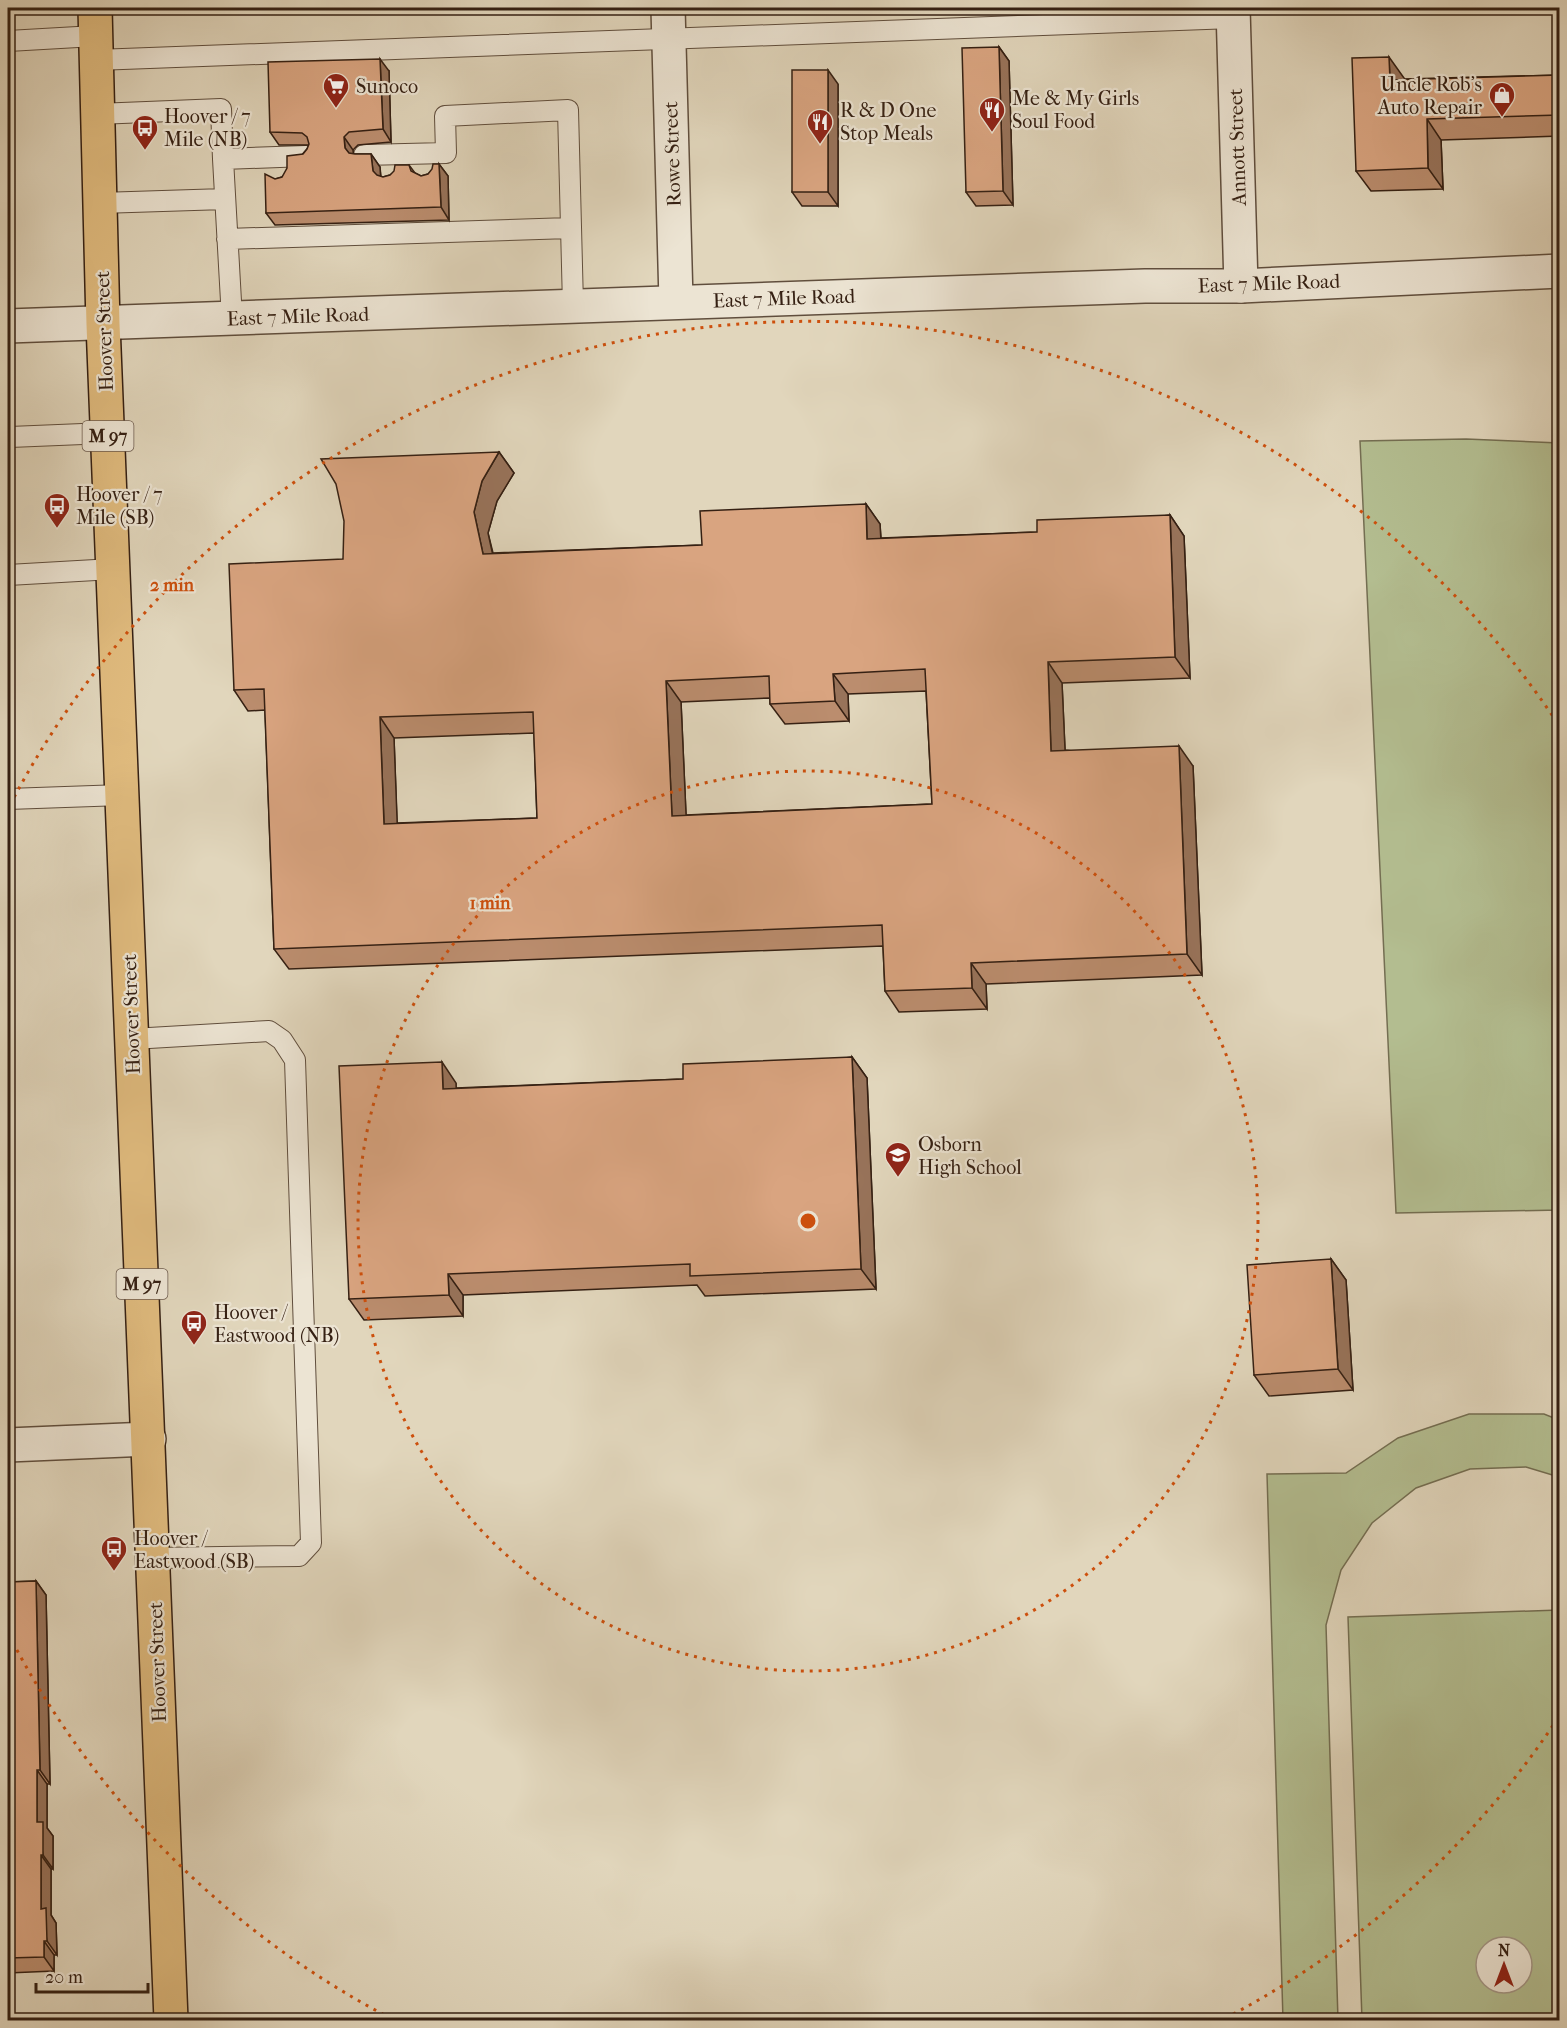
<svg xmlns="http://www.w3.org/2000/svg" width="1567" height="2028" font-family="'IM FELL French Canon',serif">
<style>
.green{fill:#b3bd90;stroke:#746e52;stroke-width:1.5;fill-rule:evenodd}
.lines{fill:none;stroke-linecap:round;stroke-linejoin:round}
.service-casing{stroke:#604e3d;stroke-width:22}
.minor-casing{stroke:#604e3d;stroke-width:36}
.tertiary-casing{stroke:#604e3d;stroke-width:36}
.primary-casing{stroke:#352013;stroke-width:36}
.service{stroke:#ece4d3;stroke-width:20}
.minor{stroke:#ece4d3;stroke-width:33}
.tertiary{stroke:#ece4d3;stroke-width:33}
.primary{stroke:#e0bb7e;stroke-width:33}
.wall{fill:#bb8d6e;stroke:#352013;stroke-width:1.5;fill-rule:evenodd}
.shaded-wall{fill:#98735a;stroke:#352013;stroke-width:1.5}
.building{fill:#d9a480;stroke:#352013;stroke-width:1.5;fill-rule:evenodd}
.ring{fill:none;stroke:#cd500d;stroke-width:3;stroke-dasharray:3 6}
.labels{text-anchor:middle;stroke-width:4.5;stroke-linejoin:round;paint-order:stroke}
.shield{fill:#ece4d3;stroke:#6c5b4d;stroke-width:1.5}
.shield-label{font-size:18px;font-weight:bold;fill:#352013}
.poi-label{font-size:20px;fill:#352013;stroke:#ece4d3;text-anchor:start}
.street-label{font-size:20px;fill:#352013;stroke:#ece4d3}
.centre{fill:#cd500d;stroke:#ece4d3;stroke-width:3}
.ring-label{font-size:18px;text-anchor:middle;font-weight:bold;fill:#cd500d;stroke:#ece4d3;stroke-width:4.5;stroke-linejoin:round;paint-order:stroke}
</style>
<rect width="100%" height="100%" fill="#e1d6bc"/>
<filter id="stains"><feTurbulence type="fractalNoise" baseFrequency=".00333" numOctaves="4"/><feColorMatrix values="0 0 0 0 .2 0 0 0 0 .09 0 0 0 0 .02 0 0 0 .5 -.17"/></filter>
<radialGradient id="worn" r=".72"><stop offset=".6" stop-color="#630" stop-opacity="0"/><stop offset="1" stop-color="#630" stop-opacity=".3"/></radialGradient>
<path class="green" d="M 1466,439 L 1559,443 L 1559,1210 L 1396,1213 L 1360,441 Z
M 1469,1414 L 1544,1414 L 1559,1420 L 1559,1477 L 1526,1467 L 1470,1469 L 1416,1488 L 1372,1523 L 1341,1570 L 1326,1625 L 1338,2020 L 1283,2020 L 1267,1474 L 1346,1473 L 1398,1438 Z
M 1559,1610 L 1559,2020 L 1362,2020 L 1348,1617 ZM 1486,1947 L 1522,1947 L 1522,1983 L 1486,1983 Z"/>
<g class="lines">
<g class="service-casing">
<path id="service" d="M 8,41 L 95,36
M 96,60 L 1233,18
M 97,114 L 221,109 L 223,159 L 306,156
M 364,155 L 446,153 L 445,116 L 568,110 L 573,305
M 223,159 L 232,319
M 100,203 L 225,199
M 227,239 L 570,228
M 10,437 L 107,433
M 8,575 L 113,569
M 8,799 L 122,795
M 132,1039 L 269,1031 L 282,1040 L 295,1060 L 311,1543 L 299,1556 L 153,1558"/>
</g>
<g class="minor-casing">
<path id="minor" d="M 668,8 L 676,301
M 1233,8 L 1241,286
M 8,1445 L 149,1439"/>
</g>
<g class="tertiary-casing">
<path id="tertiary" d="M 8,326 L 1145,286 L 1241,286 L 1560,271"/>
</g>
<g class="primary-casing">
<path id="primary" d="M 95,8 L 103,324 L 171,2020"/>
</g>
<use href="#service" class="service"/>
<use href="#minor" class="minor"/>
<use href="#tertiary" class="tertiary"/>
<use href="#primary" class="primary"/>
</g>
<path class="wall" d="M 999,47 L 1009,61 L 1013,205 L 976,206 L 966,192 Z
M 389,71 L 391,142 L 358,145 L 353,150 L 353,154 L 371,154 L 380,167 L 381,177 L 383,177 L 390,175 L 409,165 L 415,173 L 421,176 L 428,174 L 439,164 L 448,176 L 449,220 L 275,225 L 266,213 L 275,179 L 282,177 L 307,149 L 309,145 L 279,145 L 270,132 Z
M 1560,75 L 1560,136 L 1441,140 L 1443,189 L 1371,191 L 1356,171 L 1404,78 L 1404,79 Z
M 838,84 L 838,206 L 802,206 L 792,192 Z
M 499,452 L 514,473 L 497,501 L 488,533 L 493,553 L 702,545 L 866,504 L 880,524 L 881,538 L 1037,532 L 1170,515 L 1184,536 L 1190,678 L 1062,683 L 1065,750 L 1193,766 L 1202,975 L 986,984 L 987,1009 L 899,1012 L 885,991 L 883,946 L 289,969 L 274,949 L 265,710 L 248,711 L 234,690 L 343,559 ZM 926,691 L 932,804 L 686,815 L 681,702 L 770,698 L 770,704 L 785,724 L 849,721 L 848,694 ZM 534,733 L 537,818 L 397,823 L 394,738 Z
M 852,1057 L 867,1078 L 876,1289 L 705,1296 L 697,1285 L 463,1295 L 463,1316 L 364,1320 L 349,1299 L 456,1083 L 456,1088 L 683,1079 Z
M 1331,1259 L 1346,1280 L 1353,1390 L 1269,1396 L 1254,1375 Z
M 36,1581 L 46,1595 L 50,1784 L 47,1784 L 47,1828 L 53,1836 L 53,1869 L 51,1869 L 51,1915 L 56,1923 L 57,1955 L 54,1955 L 54,1971 L 8,1973 L 8,1582 Z"/>
<path class="shaded-wall" d="M 999,47 L 1009,61 L 1013,205 L 1003,191 Z
M 1389,57 L 1404,78 L 1405,101 L 1390,80 Z
M 380,59 L 389,71 L 391,142 L 383,129 Z
M 828,70 L 838,84 L 838,206 L 828,192 Z
M 1427,119 L 1441,140 L 1443,189 L 1428,168 Z
M 344,137 L 353,150 L 354,161 L 345,148 Z
M 371,154 L 380,167 L 381,183 L 373,171 Z
M 439,164 L 448,176 L 449,220 L 441,207 Z
M 499,452 L 514,473 L 497,501 L 488,533 L 497,574 L 483,554 L 474,512 L 482,481 Z
M 866,504 L 880,524 L 882,559 L 867,539 Z
M 1170,515 L 1184,536 L 1190,678 L 1175,657 Z
M 1048,662 L 1062,683 L 1066,771 L 1051,751 Z
M 833,674 L 848,694 L 849,721 L 835,701 Z
M 666,681 L 681,702 L 687,836 L 672,816 Z
M 380,717 L 394,738 L 398,844 L 384,824 Z
M 1179,746 L 1193,766 L 1202,975 L 1187,954 Z
M 971,963 L 986,984 L 987,1009 L 972,988 Z
M 852,1057 L 867,1078 L 876,1289 L 861,1269 Z
M 442,1062 L 456,1083 L 457,1109 L 443,1089 Z
M 1331,1259 L 1346,1280 L 1353,1390 L 1338,1369 Z
M 448,1274 L 463,1295 L 463,1316 L 449,1295 Z
M 36,1581 L 46,1595 L 50,1784 L 40,1770 Z
M 37,1770 L 47,1784 L 47,1828 L 53,1836 L 53,1869 L 43,1855 L 37,1822 Z
M 41,1855 L 51,1869 L 51,1915 L 56,1923 L 57,1955 L 47,1941 L 41,1909 Z
M 44,1941 L 54,1955 L 54,1971 L 44,1957 Z"/>
<path class="building" d="M 999,47 L 1003,191 L 966,192 L 962,48 Z
M 1389,57 L 1390,80 L 1560,75 L 1560,115 L 1427,119 L 1428,168 L 1356,171 L 1352,58 Z
M 380,59 L 383,129 L 349,132 L 344,137 L 345,148 L 349,153 L 355,154 L 371,154 L 373,171 L 377,175 L 383,177 L 390,175 L 394,171 L 395,165 L 409,165 L 411,171 L 421,176 L 428,174 L 432,169 L 433,164 L 439,164 L 441,207 L 266,213 L 265,174 L 275,179 L 282,177 L 287,168 L 287,156 L 303,154 L 307,149 L 309,144 L 307,137 L 302,133 L 270,132 L 268,62 Z
M 792,70 L 828,70 L 828,192 L 792,192 Z
M 499,452 L 482,481 L 474,512 L 483,554 L 702,545 L 700,511 L 866,504 L 867,539 L 1037,532 L 1037,520 L 1170,515 L 1175,657 L 1048,662 L 1051,751 L 1179,746 L 1187,954 L 971,963 L 972,988 L 885,991 L 882,925 L 274,949 L 264,689 L 234,690 L 229,564 L 343,559 L 344,521 L 336,484 L 321,459 ZM 925,669 L 932,804 L 672,816 L 666,681 L 769,676 L 770,704 L 835,701 L 833,674 ZM 533,712 L 537,818 L 384,824 L 380,717 Z
M 852,1057 L 861,1269 L 690,1276 L 690,1264 L 448,1274 L 449,1295 L 349,1299 L 339,1066 L 442,1062 L 443,1089 L 683,1079 L 683,1064 Z
M 1331,1259 L 1338,1369 L 1254,1375 L 1247,1265 Z
M 36,1581 L 40,1770 L 37,1770 L 37,1822 L 43,1822 L 43,1855 L 41,1855 L 41,1909 L 46,1908 L 47,1941 L 44,1941 L 44,1957 L 8,1958 L 8,1582 Z"/>
<g class="ring">
<circle cx="808" cy="1221" r="450"/>
<path d="M1558 1718A900 900 0 0 1 1224 2019M392 2019A900 900 0 0 1 10 1637M10 805A900 900 0 0 1 1558 724"/>
</g>
<defs>
<g id="supermarket-pin" transform="scale(1.35)"><path d="M0 17L-7.5 6A9.5 9.5 0 1 1 7.5 6Z" fill="#8f2418" stroke="#ece4d3"/><path d="M-6-5.5h2.5l.6 2H6L4.5 2H-2.5L-4.4-4H-6ZM-1.5 3.2a1.3 1.3 0 1 0 .1 0ZM3 3.2a1.3 1.3 0 1 0 .1 0Z" fill="#fff"/></g>
<g id="shop-pin" transform="scale(1.35)"><path d="M0 17L-7.5 6A9.5 9.5 0 1 1 7.5 6Z" fill="#8f2418" stroke="#ece4d3"/><path d="M-5-2.5h2.3a2.7 3.5 0 0 1 5.4 0H5L5.5 6h-11ZM-1.5-2.5h3a1.5 2.3 0 0 0-3 0Z" fill="#fff"/></g>
<g id="restaurant-pin" transform="scale(1.35)"><path d="M0 17L-7.5 6A9.5 9.5 0 1 1 7.5 6Z" fill="#8f2418" stroke="#ece4d3"/><path d="M-5-6h1v4h1v-4h1v4h1v-4h1v5L-1.5 .5V6h-2V.5L-5-1ZM5-6V6H3V1.5H1.5Q1.5-4 5-6Z" fill="#fff"/></g>
<g id="bus-pin" transform="scale(1.35)"><path d="M0 17L-7.5 6A9.5 9.5 0 1 1 7.5 6Z" fill="#8f2418" stroke="#ece4d3"/><path d="M-5-6H5V4H4V6H2V4H-2V6H-4V4H-5ZM-3.5-4V0h7V-4ZM-3.5 1.2v1.5H-2V1.2ZM2 1.2v1.5H3.5V1.2Z" fill="#fff"/></g>
<g id="school-pin" transform="scale(1.35)"><path d="M0 17L-7.5 6A9.5 9.5 0 1 1 7.5 6Z" fill="#8f2418" stroke="#ece4d3"/><path d="M0-5L7-2L0 1L-7-2ZM-4 1L0 2.5L4 1V4Q0 6-4 4Z" fill="#fff"/></g>
</defs>
<g fill-rule="evenodd">
<use href="#supermarket-pin" x="336" y="86"/>
<use href="#shop-pin" x="1502" y="95"/>
<use href="#restaurant-pin" x="992" y="110"/>
<use href="#restaurant-pin" x="820" y="122"/>
<use href="#bus-pin" x="145" y="128"/>
<use href="#bus-pin" x="57" y="506"/>
<use href="#school-pin" x="898" y="1155"/>
<use href="#bus-pin" x="194" y="1323"/>
<use href="#bus-pin" x="114" y="1549"/>
</g>
<g class="labels">
<g class="shield">
<rect x="82.5" y="421" width="51" height="30" rx="4.5"/>
<rect x="116.5" y="1269" width="51" height="30" rx="4.5"/>
</g>
<g class="shield-label">
<text x="108" y="442">M 97</text>
<text x="142" y="1290">M 97</text>
</g>
<g class="poi-label">
<text x="1482" y="91" text-anchor="end">Uncle Rob's<tspan x="1482" dy="23">Auto Repair</tspan></text>
<text x="356" y="93">Sunoco</text>
<text x="1012" y="105">Me &amp; My Girls<tspan x="1012" dy="23">Soul Food</tspan></text>
<text x="840" y="117">R &amp; D One<tspan x="840" dy="23">Stop Meals</tspan></text>
<text x="164" y="123">Hoover / 7<tspan x="164" dy="23">Mile (NB)</tspan></text>
<text x="76" y="501">Hoover / 7<tspan x="76" dy="23">Mile (SB)</tspan></text>
<text x="918" y="1151">Osborn<tspan x="918" dy="23">High School</tspan></text>
<text x="214" y="1319">Hoover /<tspan x="214" dy="23">Eastwood (NB)</tspan></text>
<text x="134" y="1545">Hoover /<tspan x="134" dy="23">Eastwood (SB)</tspan></text>
</g>
<g class="street-label">
<text transform="translate(1237 147) rotate(-92)" y="7">Annott Street</text>
<text transform="translate(672 154) rotate(-92)" y="7">Rowe Street</text>
<text transform="translate(1269 283) rotate(-2)" y="7">East 7 Mile Road</text>
<text transform="translate(784 298) rotate(-2)" y="7">East 7 Mile Road</text>
<text transform="translate(298 316) rotate(-2)" y="7">East 7 Mile Road</text>
<text transform="translate(104 331) rotate(-92)" y="7">Hoover Street</text>
<text transform="translate(131 1014) rotate(-92)" y="7">Hoover Street</text>
<text transform="translate(157 1662) rotate(-92)" y="7">Hoover Street</text>
</g>
</g>
<circle cx="808" cy="1221" r="9" class="centre"/>
<g class="ring-label">
<text x="172" y="591">2 min</text>
<text x="490" y="909">1 min</text>
</g>
<rect width="1567" height="2028" fill="none" stroke="#e1d6bc" stroke-width="30"/>
<rect x="9" y="9" width="1549" height="2010" fill="none" stroke="#352013" stroke-width="3"/>
<rect x="15" y="15" width="1537" height="1998" fill="none" stroke="#352013" stroke-width="1.5"/>
<g transform="translate(1504 1965)"><circle r="28" fill="#ece4d3" stroke="#a39686" stroke-width="1.5"/>
<path d="M0-4.5L10 22L0 15L-10 22Z" fill="#8f2418"/>
<text y="-9" font-size="16" font-weight="bold" text-anchor="middle" fill="#352013">N</text>
</g>
<path d="M36 1983v9h112v-9" fill="none" stroke="#352013" stroke-width="3"/>
<text x="45" y="1983" font-size="18" fill="#352013" stroke="#ece4d3" stroke-width="4.5" paint-order="stroke">20 m</text>
<rect width="100%" height="100%" filter="url(#stains)"/>
<rect width="100%" height="100%" fill="url(#worn)"/>
</svg>
